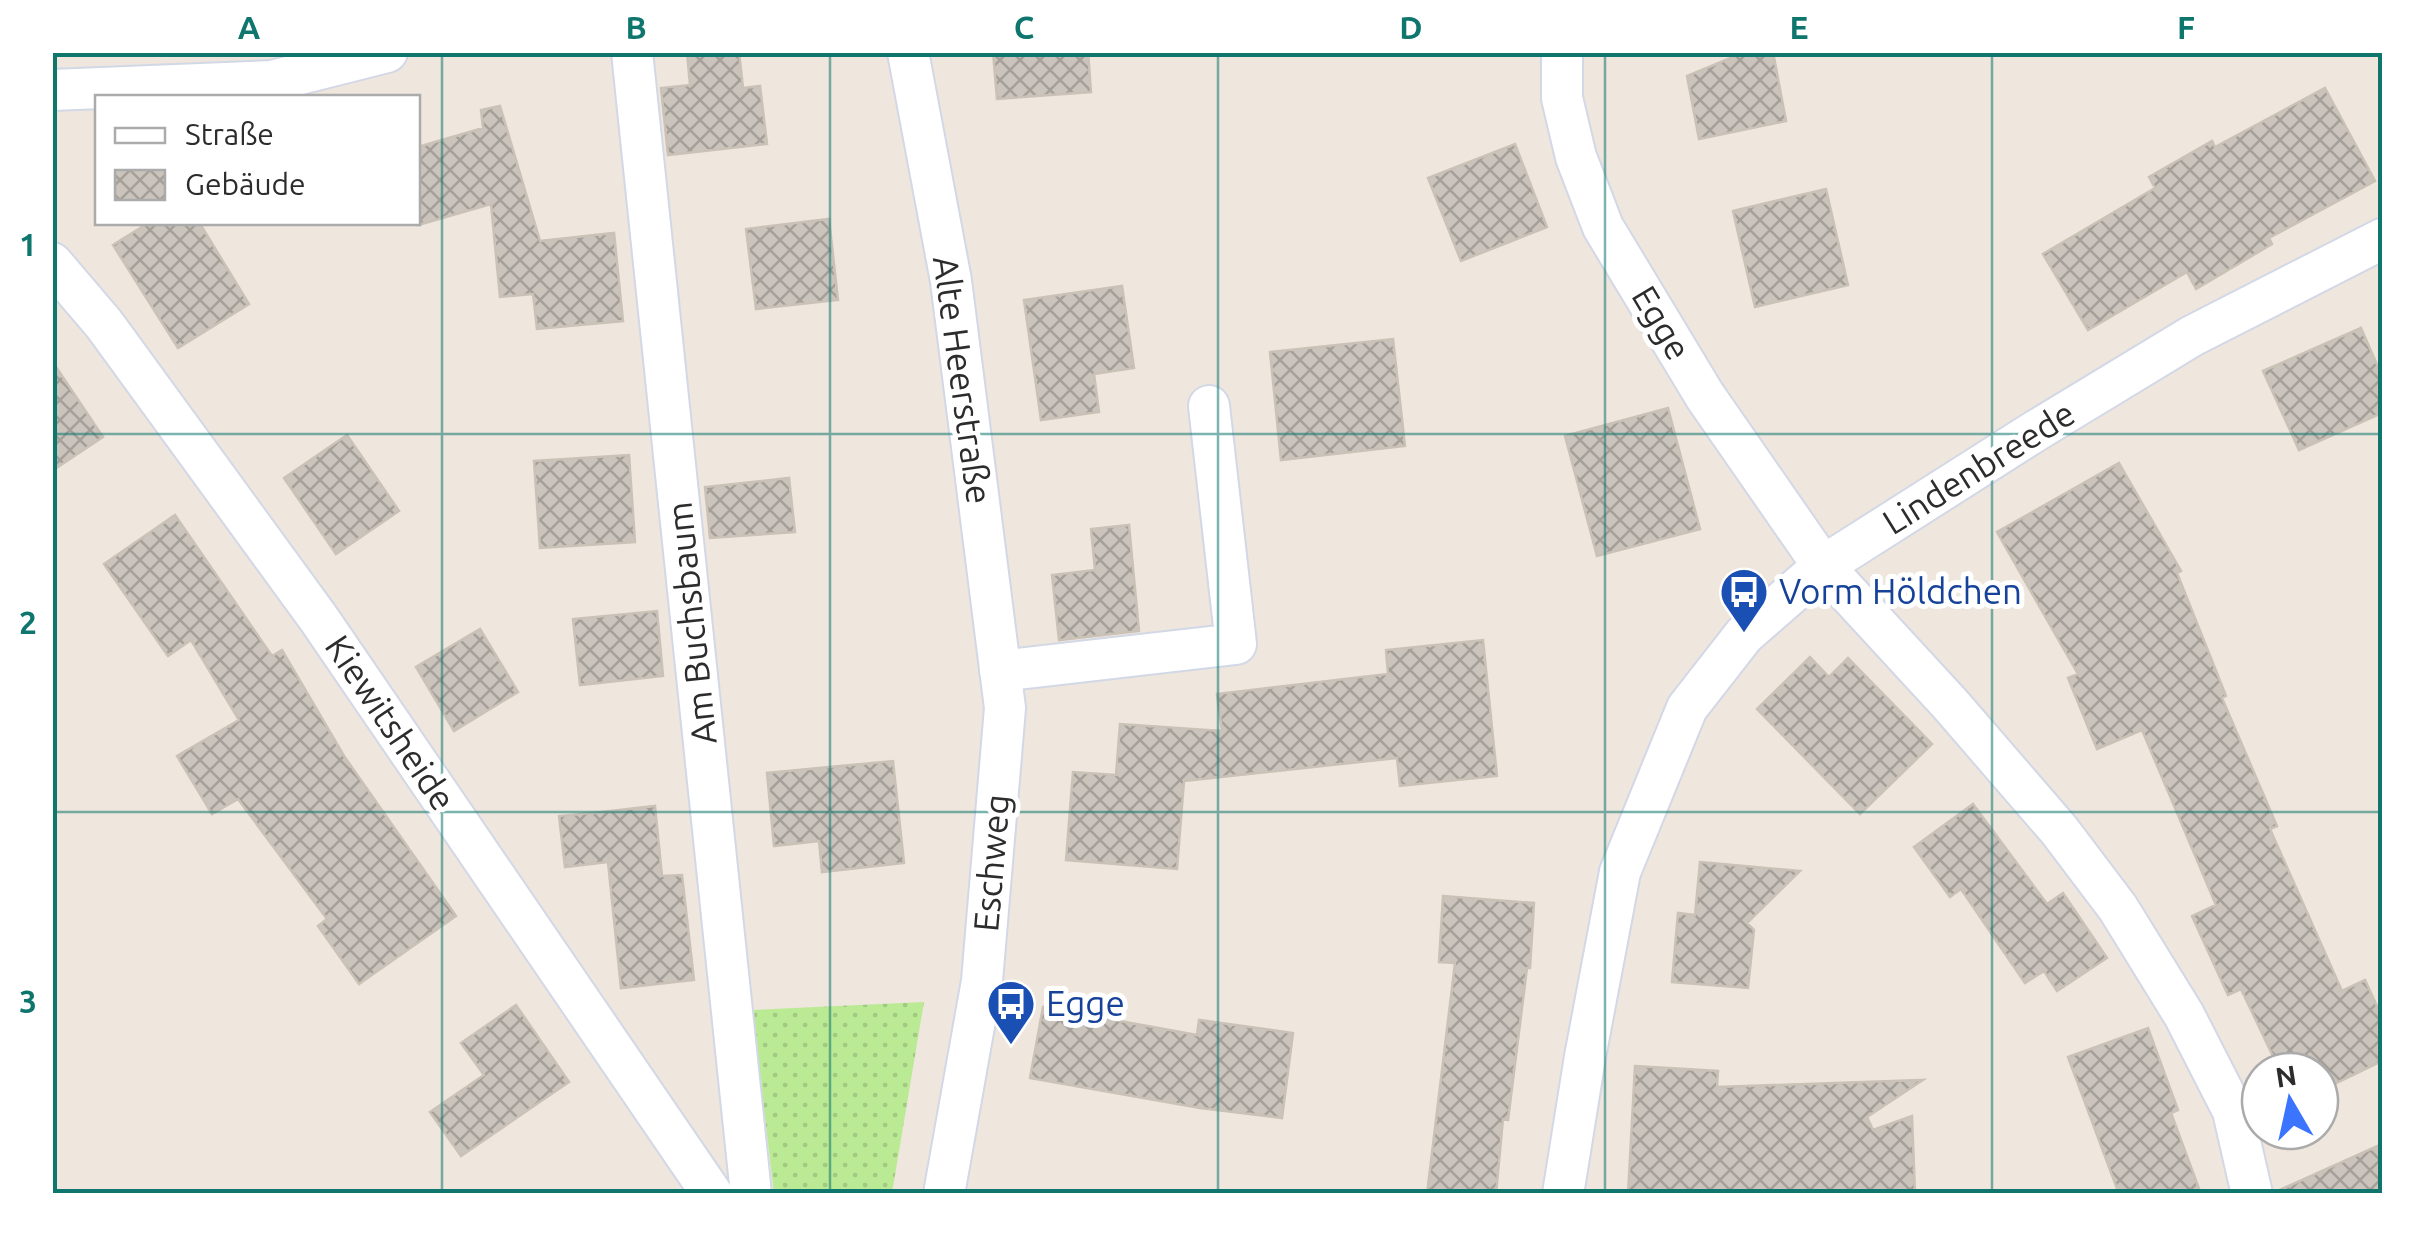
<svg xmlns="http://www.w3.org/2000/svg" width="2435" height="1246" font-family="Ubuntu,sans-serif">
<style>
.grass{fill:url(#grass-dots)}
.building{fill:url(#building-cross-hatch);stroke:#cbc2b7;stroke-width:2.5}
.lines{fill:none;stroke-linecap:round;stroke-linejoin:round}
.minor-casing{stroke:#d2d8e6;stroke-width:44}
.minor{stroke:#fff;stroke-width:40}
.grid{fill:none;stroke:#0f766e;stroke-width:2.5;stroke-opacity:0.55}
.labels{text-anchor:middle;stroke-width:10;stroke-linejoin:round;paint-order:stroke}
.street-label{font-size:35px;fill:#2c2c2c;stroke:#fff}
.transit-label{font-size:35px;fill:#164399;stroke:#fff;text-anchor:start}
.neatline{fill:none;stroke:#0f766e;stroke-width:4}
.grid-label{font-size:32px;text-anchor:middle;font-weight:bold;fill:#0f766e}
</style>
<defs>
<pattern id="grass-dots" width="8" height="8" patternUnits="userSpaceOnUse" patternTransform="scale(2.5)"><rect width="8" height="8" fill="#bbea95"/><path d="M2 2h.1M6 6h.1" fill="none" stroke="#a1c981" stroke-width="1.8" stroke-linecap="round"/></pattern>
<pattern id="building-cross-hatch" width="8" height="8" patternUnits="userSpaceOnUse" patternTransform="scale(2.5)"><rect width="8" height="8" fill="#cac4bc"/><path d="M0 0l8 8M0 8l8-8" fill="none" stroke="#a49f99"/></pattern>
</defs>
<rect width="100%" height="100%" fill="#efe6dd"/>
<path class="grass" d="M 924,1002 L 892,1193 L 774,1193 L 752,1010 Z"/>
<path class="building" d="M 687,52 L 739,52 L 743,88 L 760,86 L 767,144 L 668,155 L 661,88 L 690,85 Z
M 993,52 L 1088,52 L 1091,92 L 997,99 Z
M 1745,52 L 1773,52 L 1786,121 L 1699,139 L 1687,76 Z
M 2325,88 L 2375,181 L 2269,238 L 2272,244 L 2196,289 L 2187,272 L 2088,330 L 2043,254 L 2155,188 L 2149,177 L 2212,141 L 2215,147 Z
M 500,106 L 540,241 L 614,233 L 623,321 L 537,329 L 533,294 L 500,297 L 491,204 L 418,225 L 418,147 L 483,128 L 481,110 Z
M 1515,144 L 1547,227 L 1461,261 L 1428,178 Z
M 1826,189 L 1848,285 L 1755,307 L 1733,211 Z
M 829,219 L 838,300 L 756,309 L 746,229 Z
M 150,222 L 199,222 L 249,304 L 178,348 L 113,245 Z
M 1122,286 L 1134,368 L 1094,374 L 1099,412 L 1041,420 L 1024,300 Z
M 2361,328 L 2382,376 L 2382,413 L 2299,450 L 2263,371 Z
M 1393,339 L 1405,446 L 1281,460 L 1270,352 Z
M 52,361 L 103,437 L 52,471 Z
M 1668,408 L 1700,529 L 1597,556 L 1565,436 Z
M 347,435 L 399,511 L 336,554 L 284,478 Z
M 629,455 L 635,542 L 540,548 L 534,461 Z
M 2119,463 L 2181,571 L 2177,573 L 2226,696 L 2222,698 L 2277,826 L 2270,829 L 2342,991 L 2365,980 L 2382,1017 L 2382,1061 L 2320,1091 L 2320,1071 L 2280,1071 L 2241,989 L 2228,995 L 2192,916 L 2216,905 L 2142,730 L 2097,749 L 2068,678 L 2078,674 L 1997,532 Z
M 789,478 L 795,532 L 710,538 L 705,487 Z
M 175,515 L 272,656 L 282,650 L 344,756 L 456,916 L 359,984 L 318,926 L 327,919 L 238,799 L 212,814 L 177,756 L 239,720 L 191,640 L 168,656 L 104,564 Z
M 1129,525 L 1139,631 L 1059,640 L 1052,575 L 1095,570 L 1091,529 Z
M 657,611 L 663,676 L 580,685 L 573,619 Z
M 480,629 L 518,692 L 454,731 L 416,667 Z
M 1483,640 L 1497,776 L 1400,786 L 1397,758 L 1184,781 L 1177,869 L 1066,860 L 1073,772 L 1116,775 L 1120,724 L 1222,731 L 1217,694 L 1388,674 L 1386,650 Z
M 1810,657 L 1829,677 L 1848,658 L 1932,744 L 1860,814 L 1757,709 Z
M 893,761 L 904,863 L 822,872 L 819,841 L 774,846 L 767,773 Z
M 1973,804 L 2047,904 L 2063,893 L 2107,958 L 2057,991 L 2044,971 L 2025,983 L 1961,889 L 1950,897 L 1914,847 Z
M 655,806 L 662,876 L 682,875 L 694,980 L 621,988 L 608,862 L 565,867 L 559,816 L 590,813 L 593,817 L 592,813 Z
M 1700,862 L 1800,871 L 1747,923 L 1754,930 L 1748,988 L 1672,982 L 1678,913 L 1695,915 Z
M 1443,896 L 1534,903 L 1530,968 L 1527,968 L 1508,1120 L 1503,1119 L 1496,1194 L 1427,1194 L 1455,963 L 1439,962 Z
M 516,1005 L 569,1082 L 461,1156 L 430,1112 L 484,1075 L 461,1043 Z
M 1043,1007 L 1197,1035 L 1199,1020 L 1293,1033 L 1282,1118 L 1200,1108 L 1030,1078 Z
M 2148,1028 L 2178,1110 L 2171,1113 L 2201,1194 L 2119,1194 L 2068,1057 Z
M 1635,1066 L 1718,1071 L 1717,1087 L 1923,1080 L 1867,1117 L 1873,1130 L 1912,1116 L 1915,1194 L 1628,1194 Z
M 2382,1144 L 2382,1194 L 2275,1194 L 2275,1192 Z"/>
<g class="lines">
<g class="minor-casing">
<path id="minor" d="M 632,52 L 751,1194
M 908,52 L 951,281 L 1005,708 L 982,981 L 944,1194
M 1562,52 L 1562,98 L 1576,157 L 1603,227 L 1705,396 L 1823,566 L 1951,705 L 2059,830 L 2118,908 L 2184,1015 L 2233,1111 L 2252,1194
M 52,90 L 272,81 L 387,52
M 52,263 L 104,324 L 319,619 L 712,1194
M 1000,671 L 1236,644 L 1209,406
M 1563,1194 L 1585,1057 L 1620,872 L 1687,708 L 1744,635 L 1823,566 L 2037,430 L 2192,336 L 2382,239"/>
</g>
<use href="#minor" class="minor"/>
</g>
<path class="grid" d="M 442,52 L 442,1194M 830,52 L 830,1194M 1218,52 L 1218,1194M 1605,52 L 1605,1194M 1992,52 L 1992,1194M 52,434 L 2382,434M 52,812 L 2382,812"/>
<defs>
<g id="bus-pin" transform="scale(2.5)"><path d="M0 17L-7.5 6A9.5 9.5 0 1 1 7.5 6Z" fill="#1a4fb4" stroke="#fff"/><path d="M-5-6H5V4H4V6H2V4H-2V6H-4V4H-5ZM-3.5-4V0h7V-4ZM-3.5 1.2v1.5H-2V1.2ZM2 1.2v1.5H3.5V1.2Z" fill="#fff"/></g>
</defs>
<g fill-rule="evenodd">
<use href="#bus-pin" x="1744" y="592"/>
<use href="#bus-pin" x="1011" y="1004"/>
</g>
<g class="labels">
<g class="street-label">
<text transform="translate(1661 323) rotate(59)" y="12">Egge</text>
<text transform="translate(962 380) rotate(82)" y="12">Alte Heerstraße</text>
<text transform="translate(1979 468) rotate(-32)" y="12">Lindenbreede</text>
<text transform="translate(692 623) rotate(-96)" y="12">Am Buchsbaum</text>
<text transform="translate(390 723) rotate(56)" y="12">Kiewitsheide</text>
<text transform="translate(992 863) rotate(-85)" y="12">Eschweg</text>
</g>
<g class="transit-label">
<text x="1779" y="604">Vorm Höldchen</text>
<text x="1046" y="1016">Egge</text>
</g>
</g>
<rect width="2435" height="1246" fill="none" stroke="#ffffff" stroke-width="110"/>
<rect x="95" y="95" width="325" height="130" fill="#ffffff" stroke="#ababab" stroke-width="2.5"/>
<rect x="115" y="128" width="50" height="15" fill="#ffffff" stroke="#ababab" stroke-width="2.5"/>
<text x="185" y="145" font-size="30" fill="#2c2c2c">Straße</text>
<rect x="115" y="170" width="50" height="30" fill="url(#building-cross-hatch)" stroke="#ababab" stroke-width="2.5"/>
<text x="185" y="195" font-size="30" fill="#2c2c2c">Gebäude</text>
<g transform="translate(2290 1101) rotate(351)"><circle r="48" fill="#ffffff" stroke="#ababab" stroke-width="2.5"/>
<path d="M0-8L18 38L0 25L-18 38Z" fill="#3a74ff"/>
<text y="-15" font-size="28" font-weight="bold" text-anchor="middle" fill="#2c2c2c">N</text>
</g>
<rect x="55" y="55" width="2325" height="1136" class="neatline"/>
<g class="grid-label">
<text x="249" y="39">A</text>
<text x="636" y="39">B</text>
<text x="1024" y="39">C</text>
<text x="1411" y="39">D</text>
<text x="1799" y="39">E</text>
<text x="2186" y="39">F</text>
<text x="28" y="256">1</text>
<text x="28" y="634">2</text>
<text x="28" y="1013">3</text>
</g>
</svg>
